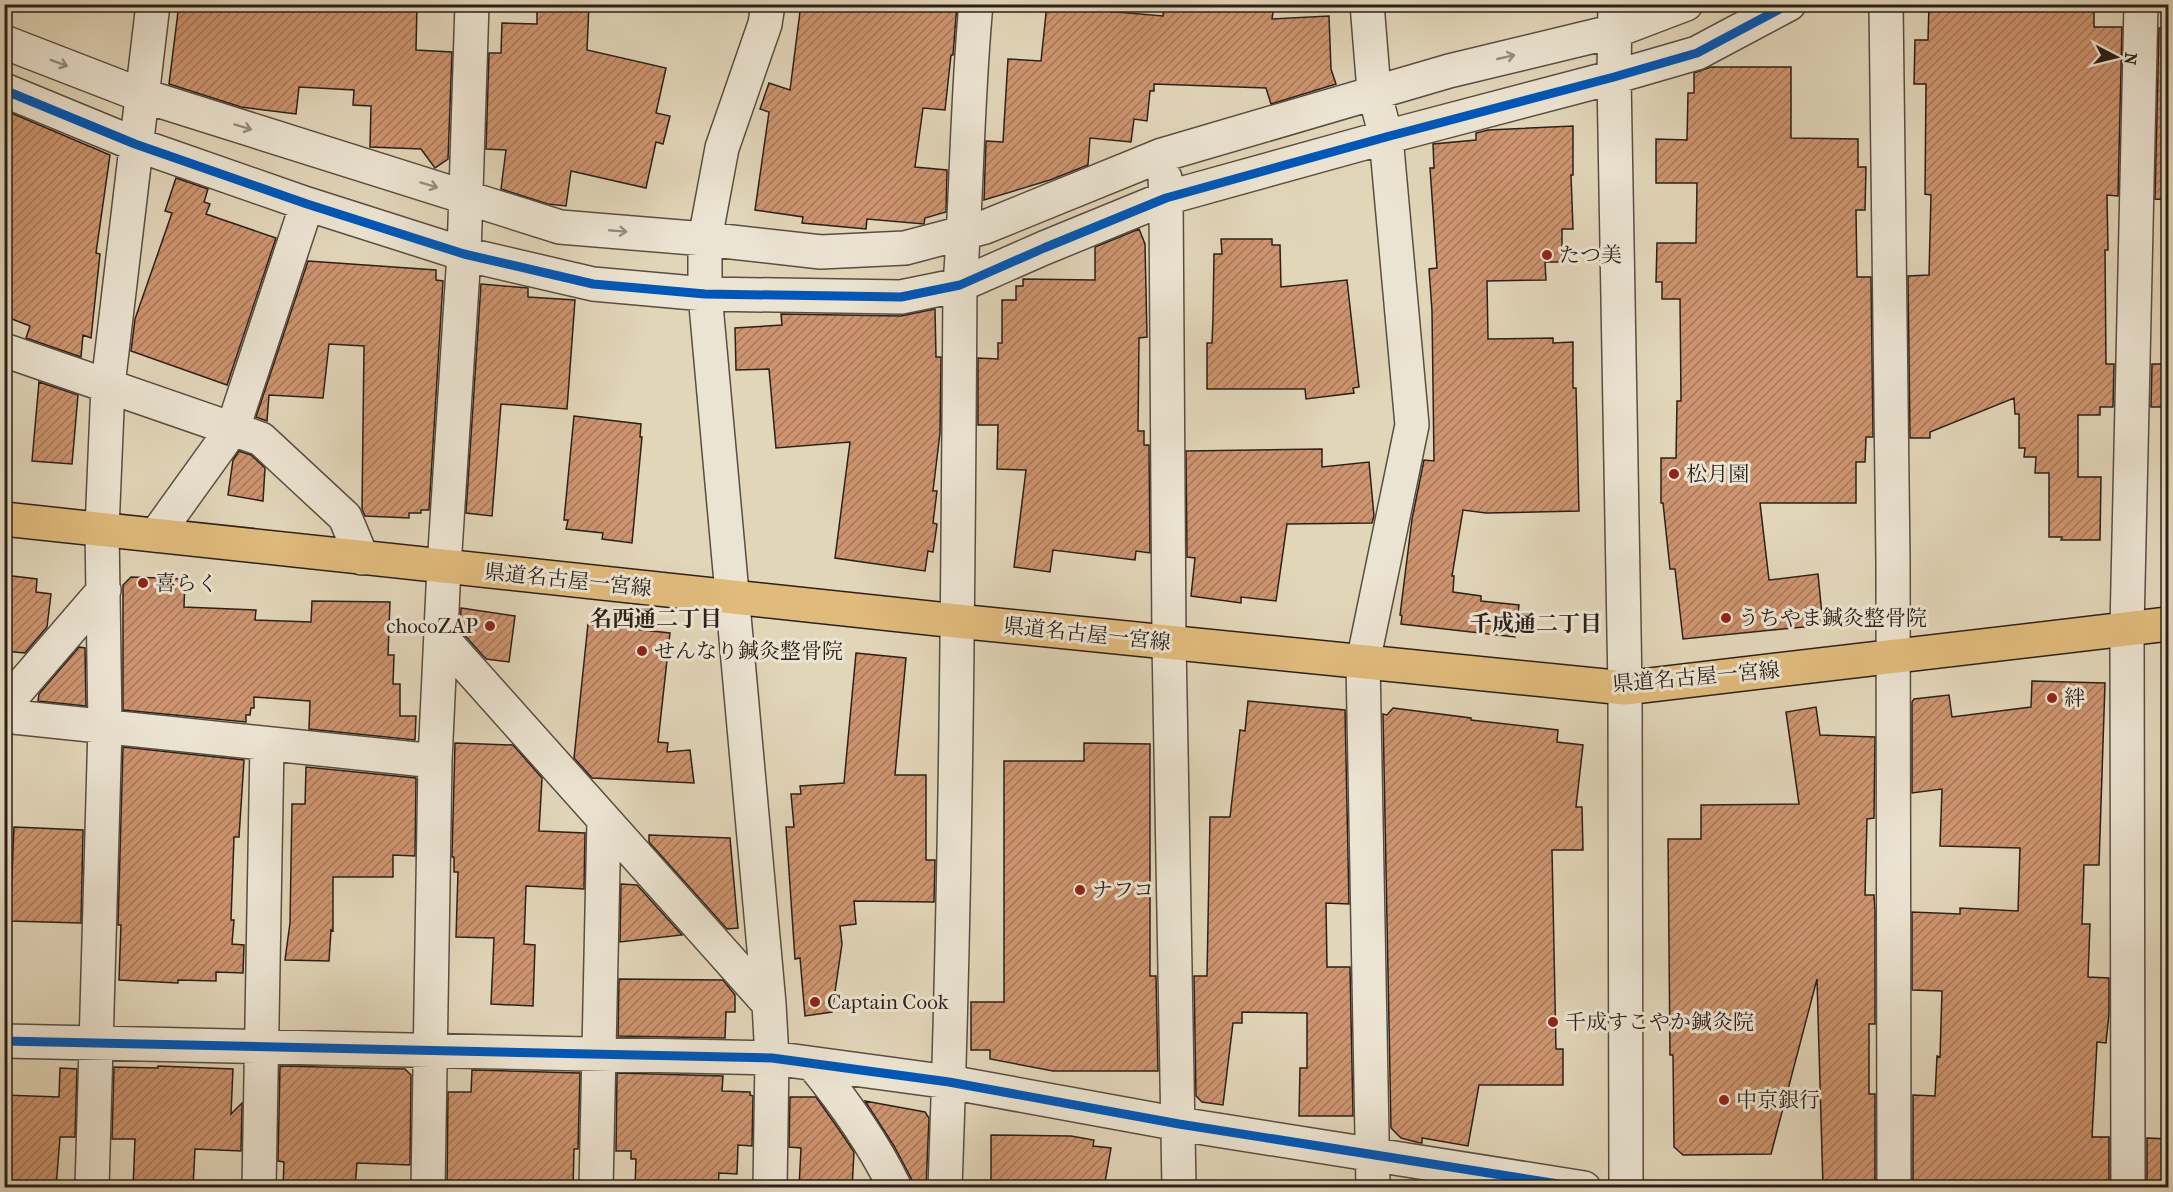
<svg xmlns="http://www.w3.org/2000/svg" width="2173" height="1192" font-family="'IM FELL French Canon','Noto Serif JP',serif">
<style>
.building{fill:url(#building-hatch);stroke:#2b201a;stroke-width:1.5}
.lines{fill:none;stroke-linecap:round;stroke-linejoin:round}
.minor-casing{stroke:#594e42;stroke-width:36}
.major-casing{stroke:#2b201a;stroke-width:36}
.minor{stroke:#ece4d2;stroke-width:33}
.major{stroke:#e1bb7c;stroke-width:33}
.cycleway-casing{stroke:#ece4d2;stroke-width:13}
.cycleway{stroke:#0057b8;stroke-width:9}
.oneway{stroke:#958c7f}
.poi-dot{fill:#8f2418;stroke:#ece4d2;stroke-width:2}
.labels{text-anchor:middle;stroke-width:6;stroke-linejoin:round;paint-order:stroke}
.poi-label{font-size:21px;fill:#2b201a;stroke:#ece4d2;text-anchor:start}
.street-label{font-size:21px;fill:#2b201a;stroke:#ece4d2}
.neighbourhood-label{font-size:22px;font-weight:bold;fill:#2b201a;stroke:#ece4d2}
</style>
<defs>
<pattern id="building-hatch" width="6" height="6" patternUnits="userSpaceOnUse" patternTransform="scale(1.5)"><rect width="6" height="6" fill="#cd946f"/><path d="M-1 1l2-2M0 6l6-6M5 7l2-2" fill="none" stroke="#a7785a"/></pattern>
</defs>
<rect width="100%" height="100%" fill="#e2d6b9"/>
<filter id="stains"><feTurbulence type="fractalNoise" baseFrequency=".00333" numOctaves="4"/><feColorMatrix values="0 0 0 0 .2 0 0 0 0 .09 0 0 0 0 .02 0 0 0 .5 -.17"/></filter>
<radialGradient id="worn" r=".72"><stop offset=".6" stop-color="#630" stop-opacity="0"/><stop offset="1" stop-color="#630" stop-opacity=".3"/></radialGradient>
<path class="building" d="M 179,4 L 417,4 L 416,50 L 452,52 L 448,159 L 435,168 L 421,149 L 370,147 L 371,106 L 353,105 L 354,90 L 299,87 L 296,114 L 241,107 L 169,84 Z
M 537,4 L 589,4 L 587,50 L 666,68 L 656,113 L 670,116 L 663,144 L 656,142 L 646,188 L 571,171 L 566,206 L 548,204 L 501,189 L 506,150 L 486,149 L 489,53 L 501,53 L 502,23 L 537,24 Z
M 801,4 L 957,4 L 953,55 L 951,55 L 945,110 L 923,108 L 915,167 L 947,170 L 946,212 L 925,218 L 924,224 L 867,219 L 866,229 L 802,223 L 803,217 L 755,210 L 769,112 L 760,109 L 769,83 L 790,90 Z
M 1047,4 L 1106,4 L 1105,11 L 1163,16 L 1164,4 L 1257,4 L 1274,6 L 1272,19 L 1329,16 L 1331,69 L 1336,84 L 1271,104 L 1266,88 L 1154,84 L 1154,91 L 1150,91 L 1147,121 L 1134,119 L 1131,142 L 1090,138 L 1088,165 L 1050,180 L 984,200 L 986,141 L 1003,142 L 1008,59 L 1041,61 Z
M 1929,4 L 2094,4 L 2094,27 L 2122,27 L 2118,196 L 2107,195 L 2108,250 L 2105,250 L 2106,364 L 2114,364 L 2113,407 L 2100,407 L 2100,415 L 2078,415 L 2078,477 L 2101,477 L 2100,540 L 2061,540 L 2062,537 L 2049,537 L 2049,473 L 2035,473 L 2036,457 L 2024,457 L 2025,448 L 2019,448 L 2019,414 L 2015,414 L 2014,398 L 1930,432 L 1930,438 L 1910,438 L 1908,276 L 1929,275 L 1931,195 L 1925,194 L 1926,84 L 1914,84 L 1915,40 L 1928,40 Z
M 2159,28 L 2169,28 L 2169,200 L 2155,199 Z
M 1711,67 L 1791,67 L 1791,138 L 1858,139 L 1858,167 L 1866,167 L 1865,210 L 1856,210 L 1857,277 L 1871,277 L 1873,437 L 1866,437 L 1865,462 L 1856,462 L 1856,503 L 1760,503 L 1769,580 L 1818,574 L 1823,625 L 1683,639 L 1675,569 L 1670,569 L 1663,503 L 1661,503 L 1661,458 L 1676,458 L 1677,401 L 1681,401 L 1680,299 L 1662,299 L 1662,282 L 1656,282 L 1657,243 L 1696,243 L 1697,183 L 1656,183 L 1656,139 L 1687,140 L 1688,93 L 1694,93 L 1694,73 Z
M 4,110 L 110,155 L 96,253 L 100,254 L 91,338 L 83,335 L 81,357 L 26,338 L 30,326 L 4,316 Z
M 1573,126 L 1573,175 L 1571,175 L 1573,229 L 1562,229 L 1562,262 L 1545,262 L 1546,280 L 1487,281 L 1488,339 L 1553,338 L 1553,343 L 1573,342 L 1573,388 L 1576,388 L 1579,511 L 1486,513 L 1463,510 L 1452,576 L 1454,576 L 1453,592 L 1481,596 L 1481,601 L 1519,605 L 1515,637 L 1401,624 L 1402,616 L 1400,615 L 1412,519 L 1424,460 L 1434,461 L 1432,311 L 1429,269 L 1437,268 L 1430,168 L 1434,168 L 1433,144 L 1476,140 L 1476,133 L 1488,130 Z
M 176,178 L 208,189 L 204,202 L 210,204 L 206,214 L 276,238 L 227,385 L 131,351 L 135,319 L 172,213 L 165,211 Z
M 1139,229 L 1145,244 L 1147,337 L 1139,338 L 1138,431 L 1144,431 L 1144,445 L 1149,445 L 1150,553 L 1136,551 L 1135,560 L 1053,550 L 1050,572 L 1014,567 L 1026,470 L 997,469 L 998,425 L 978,425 L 978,358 L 998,359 L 998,343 L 1002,343 L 1002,300 L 1016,300 L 1016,286 L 1023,286 L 1023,279 L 1095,280 L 1095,247 Z
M 1221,239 L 1272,239 L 1272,245 L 1280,245 L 1281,287 L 1347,280 L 1359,387 L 1353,388 L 1354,393 L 1306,399 L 1305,389 L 1207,389 L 1207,343 L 1212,343 L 1213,318 L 1214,254 L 1222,254 Z
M 308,261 L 436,270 L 436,280 L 443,281 L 429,510 L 421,510 L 421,513 L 409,513 L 409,518 L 365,516 L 362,509 L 364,346 L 329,344 L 323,398 L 269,395 L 267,421 L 256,417 Z
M 481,284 L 528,288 L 528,297 L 575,300 L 567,409 L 501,404 L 492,516 L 466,513 Z
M 935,309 L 936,357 L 941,357 L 940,433 L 933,491 L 937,491 L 933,523 L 937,524 L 933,552 L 928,551 L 925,571 L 835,558 L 850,442 L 776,448 L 769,369 L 736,370 L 735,328 L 782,325 L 781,314 L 901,316 Z
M 2152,364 L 2169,364 L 2169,407 L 2151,407 Z
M 39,382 L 78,395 L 72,464 L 32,461 Z
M 574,416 L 641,424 L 640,437 L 642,437 L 632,543 L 602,539 L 603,533 L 566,529 L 568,520 L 564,520 Z
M 1322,449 L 1322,467 L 1369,462 L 1374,516 L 1372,523 L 1287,524 L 1276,601 L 1241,597 L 1241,603 L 1191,596 L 1195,558 L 1187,557 L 1186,451 Z
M 239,451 L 251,455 L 265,468 L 263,501 L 228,495 L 233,460 Z
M 4,575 L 37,579 L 36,592 L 51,594 L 47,627 L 25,653 L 4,651 Z
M 131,577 L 185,579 L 184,607 L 256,610 L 255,620 L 311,622 L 312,601 L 390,602 L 388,655 L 394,655 L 393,684 L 400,684 L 400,716 L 416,716 L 415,740 L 309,729 L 310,701 L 254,697 L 254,708 L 251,708 L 250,715 L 246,715 L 246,722 L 123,710 L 123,585 Z
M 461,608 L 515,616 L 509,662 L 486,659 L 460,630 Z
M 588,624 L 670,633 L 658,742 L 668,743 L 667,752 L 690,750 L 694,783 L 592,778 L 574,758 Z
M 79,647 L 85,648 L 86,706 L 38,701 L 39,694 Z
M 856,653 L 906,658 L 895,775 L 926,775 L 926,860 L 935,860 L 934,902 L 854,901 L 856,924 L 840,926 L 842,944 L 832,1012 L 805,1016 L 800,958 L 795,959 L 786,827 L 794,827 L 791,794 L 801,794 L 800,786 L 844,783 Z
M 2032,681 L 2105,683 L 2099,865 L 2084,865 L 2082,924 L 2090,924 L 2088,977 L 2109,978 L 2109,1014 L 2106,1043 L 2097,1042 L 2092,1137 L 2109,1137 L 2109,1188 L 1913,1188 L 1913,1095 L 1935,1096 L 1937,1056 L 1940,1057 L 1942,991 L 1912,990 L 1912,912 L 1960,914 L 1960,908 L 2018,911 L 2020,848 L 1940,846 L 1942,789 L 1912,793 L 1912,702 L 1914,699 L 1949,695 L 1952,717 L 2031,707 Z
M 1248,701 L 1345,710 L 1349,904 L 1326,903 L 1327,967 L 1350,967 L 1353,1116 L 1299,1116 L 1300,1068 L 1307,1068 L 1307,1013 L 1242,1012 L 1242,1023 L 1233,1023 L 1223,1105 L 1202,1102 L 1196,1096 L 1194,976 L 1207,976 L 1210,817 L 1230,817 L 1240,730 L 1245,731 Z
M 1816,707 L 1820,735 L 1875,737 L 1874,818 L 1867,819 L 1865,895 L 1874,895 L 1875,911 L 1875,1024 L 1869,1024 L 1869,1094 L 1875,1094 L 1875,1188 L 1823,1188 L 1817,979 L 1771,1154 L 1683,1155 L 1674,1147 L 1673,1055 L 1670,1055 L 1668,839 L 1701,839 L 1701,805 L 1799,804 L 1786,712 Z
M 1393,708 L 1471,718 L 1471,720 L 1558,730 L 1557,742 L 1583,745 L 1576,807 L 1582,807 L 1583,850 L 1552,850 L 1556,1049 L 1563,1049 L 1563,1085 L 1479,1085 L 1468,1146 L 1422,1138 L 1422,1143 L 1420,1143 L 1401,1138 L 1391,1128 L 1383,714 L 1387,715 Z
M 455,743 L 513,745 L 542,778 L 539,831 L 585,833 L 584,889 L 526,886 L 524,944 L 535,945 L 533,1006 L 491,1004 L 494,938 L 456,937 L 458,872 L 454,872 L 454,857 L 452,857 Z
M 1084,743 L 1150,744 L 1150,976 L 1156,976 L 1158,1071 L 1053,1071 L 990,1059 L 990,1050 L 971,1050 L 971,1002 L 1004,1002 L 1004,761 L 1084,761 Z
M 123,747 L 244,760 L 239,837 L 234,837 L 231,920 L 234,920 L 232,944 L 244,945 L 243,973 L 216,972 L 216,981 L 178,980 L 178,983 L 119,980 L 121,925 L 118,925 Z
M 306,767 L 416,778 L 415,856 L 393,855 L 393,877 L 333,877 L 333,931 L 331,930 L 329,961 L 285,960 L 290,923 L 292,804 L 305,804 Z
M 14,827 L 83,830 L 81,923 L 10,921 Z
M 649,835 L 730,838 L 738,928 L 727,929 L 649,842 Z
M 621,884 L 637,885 L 682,935 L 620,942 Z
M 619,979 L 723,980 L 735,995 L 735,1012 L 726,1012 L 725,1038 L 618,1036 Z
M 158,1066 L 233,1069 L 231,1114 L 242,1103 L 241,1151 L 195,1149 L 193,1188 L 133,1188 L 135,1139 L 112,1139 L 114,1067 L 158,1068 Z
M 280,1066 L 405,1069 L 411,1075 L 410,1165 L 357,1163 L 355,1188 L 283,1188 L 284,1162 L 278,1161 Z
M 60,1068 L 77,1069 L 75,1137 L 60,1137 L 56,1188 L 4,1188 L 4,1095 L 59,1097 Z
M 472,1070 L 580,1073 L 578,1149 L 574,1149 L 573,1188 L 447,1188 L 448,1092 L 471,1092 Z
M 617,1073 L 723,1076 L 722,1091 L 750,1092 L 750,1095 L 753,1096 L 752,1146 L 738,1145 L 737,1174 L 719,1173 L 718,1186 L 679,1184 L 678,1188 L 635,1188 L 636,1159 L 631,1159 L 631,1151 L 616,1151 Z
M 790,1097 L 816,1097 L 842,1134 L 854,1152 L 852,1188 L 799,1188 L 801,1148 L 789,1147 Z
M 865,1101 L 925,1112 L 929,1118 L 926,1188 L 913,1188 L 912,1180 L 894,1146 Z
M 991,1135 L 1071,1136 L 1094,1140 L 1093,1146 L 1111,1148 L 1104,1188 L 991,1188 Z
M 2147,1138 L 2169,1139 L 2169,1188 L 2147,1188 Z"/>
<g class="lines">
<g class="minor-casing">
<path id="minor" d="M 768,4 L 765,24 L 722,148 L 705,239 L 705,294 L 769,1004 L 772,1058 L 770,1188
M 1367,4 L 1374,91 L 1386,137 L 1412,425 L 1363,662 L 1373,1188
M 1615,4 L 1614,77 L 1625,688 L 1626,1188
M 1886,4 L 1893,561 L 1894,1188
M 4,42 L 141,95 L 560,227 L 705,239 L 821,252 L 905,248 L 985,227 L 1162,155 L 1449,71 L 1615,31 L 1686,4
M 4,90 L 135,144 L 307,204 L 464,254 L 593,284 L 705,294 L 901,297 L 960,285 L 1044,248 L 1166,198 L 1386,137 L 1614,77 L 1697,53 L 1789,4
M 1165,178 L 1166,198 L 1169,642 L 1179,1188
M 4,350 L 261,439 L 345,517 L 362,558
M 156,535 L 233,428 L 307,204
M 441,637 L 769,1004
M 4,706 L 104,590
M 4,716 L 435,761
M 4,1041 L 772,1058 L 949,1082 L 1179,1124 L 1584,1188
M 813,1064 C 845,1103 873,1142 895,1188
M 92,1188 L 105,727 L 102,529 L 108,385 L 153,4
M 259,1188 L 267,744
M 428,1188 L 435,761 L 444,567 L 464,254 L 472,4
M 596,1188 L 604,820
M 945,1188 C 956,887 958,586 960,285 C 967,192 967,98 976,4
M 2128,1188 L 2127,628 L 2141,4"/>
</g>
<g class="major-casing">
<path id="major" d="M 4,519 L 957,621 L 1625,688 L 2168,624"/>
</g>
<use href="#minor" class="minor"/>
<use href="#major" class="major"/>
<g class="cycleway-casing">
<path id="cycleway" d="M 4,90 L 135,144 L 307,204 L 464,254 L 593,284 L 705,294 L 901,297 L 960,285 L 1044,248 L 1166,198 L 1386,137 L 1614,77 L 1697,53 L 1789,4
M 4,1041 L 772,1058 L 949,1082 L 1179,1124 L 1584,1188"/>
</g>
<use href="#cycleway" class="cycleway"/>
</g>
<defs><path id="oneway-shaft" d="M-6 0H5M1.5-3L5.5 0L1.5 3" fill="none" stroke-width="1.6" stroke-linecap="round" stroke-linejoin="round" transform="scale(1.5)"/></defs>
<g class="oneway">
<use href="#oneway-shaft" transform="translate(1506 57) rotate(-13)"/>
<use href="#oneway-shaft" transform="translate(59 63) rotate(21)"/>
<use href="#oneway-shaft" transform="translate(243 127) rotate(17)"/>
<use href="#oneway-shaft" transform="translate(429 185) rotate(17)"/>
<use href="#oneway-shaft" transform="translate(618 231) rotate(5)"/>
</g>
<g class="poi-dot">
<circle cx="1547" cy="255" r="6"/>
<circle cx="1674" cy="474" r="6"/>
<circle cx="143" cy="583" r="6"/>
<circle cx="1726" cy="618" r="6"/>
<circle cx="490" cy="626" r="6"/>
<circle cx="642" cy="651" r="6"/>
<circle cx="2052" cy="698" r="6"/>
<circle cx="1080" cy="890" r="6"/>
<circle cx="815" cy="1002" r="6"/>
<circle cx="1553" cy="1022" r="6"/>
<circle cx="1724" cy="1100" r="6"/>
</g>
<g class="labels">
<g class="poi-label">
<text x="1559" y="262">たつ美</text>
<text x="1686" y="481">松月園</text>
<text x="155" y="590">喜らく</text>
<text x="1738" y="625">うちやま鍼灸整骨院</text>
<text x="478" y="633" text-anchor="end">chocoZAP</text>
<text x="654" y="658">せんなり鍼灸整骨院</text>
<text x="2064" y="705">絆</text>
<text x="1092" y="897">ナフコ</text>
<text x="827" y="1009">Captain Cook</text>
<text x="1565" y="1029">千成すこやか鍼灸院</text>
<text x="1736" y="1107">中京銀行</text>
</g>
<g class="street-label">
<text transform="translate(568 580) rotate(6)" y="7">県道名古屋一宮線</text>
<text transform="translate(1087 634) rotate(6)" y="7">県道名古屋一宮線</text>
<text transform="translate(1696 677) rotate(-5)" y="7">県道名古屋一宮線</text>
</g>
<g class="neighbourhood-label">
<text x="656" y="626">名西通二丁目</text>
<text x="1536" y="631">千成通二丁目</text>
</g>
</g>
<rect width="2173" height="1192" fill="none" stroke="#e2d6b9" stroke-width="24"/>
<rect x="6" y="6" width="2161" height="1180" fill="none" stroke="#2b201a" stroke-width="3"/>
<rect x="12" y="12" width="2149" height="1168" fill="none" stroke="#2b201a" stroke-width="1.5"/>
<g transform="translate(2116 57) rotate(97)" stroke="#ece4d2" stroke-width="4.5" paint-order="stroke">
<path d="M0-4.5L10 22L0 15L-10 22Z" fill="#2b201a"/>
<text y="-9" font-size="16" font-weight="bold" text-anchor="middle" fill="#2b201a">N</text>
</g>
<rect width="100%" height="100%" filter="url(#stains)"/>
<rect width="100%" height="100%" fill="url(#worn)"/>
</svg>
